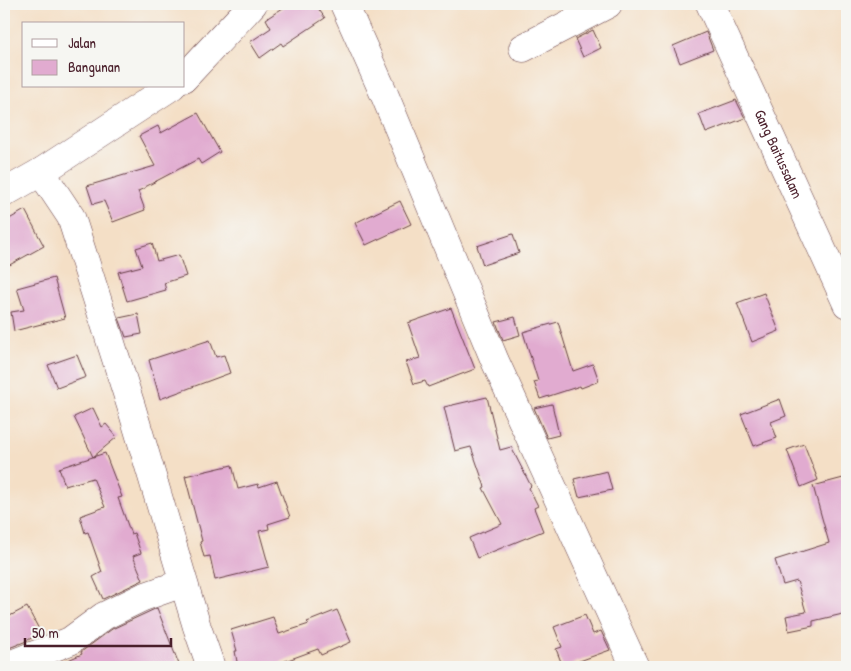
<svg xmlns="http://www.w3.org/2000/svg" width="851" height="671" font-family="'Patrick Hand',sans-serif">
<style>
.building{fill:#e1abd0}
.lines{fill:none;stroke-linecap:round;stroke-linejoin:round}
.minor-casing{stroke:#643c42;stroke-width:29}
.minor{stroke:#fff;stroke-width:28}
.labels{text-anchor:middle;stroke-width:4;stroke-linejoin:round;paint-order:stroke}
.street-label{font-size:15px;fill:#4a1f2b;stroke:#f6f6f2}
</style>
<rect width="100%" height="100%" fill="#f6f6f2"/>
<filter id="ink" filterUnits="userSpaceOnUse"><feTurbulence type="fractalNoise" baseFrequency=".02" numOctaves="2"/><feDisplacementMap in="SourceGraphic" scale="10" xChannelSelector="R" yChannelSelector="G"/><feConvolveMatrix kernelMatrix="1 2 1 2 8 2 1 2 1" color-interpolation-filters="sRGB"/></filter>
<filter id="wash" filterUnits="userSpaceOnUse"><feTurbulence type="fractalNoise" baseFrequency=".0096" numOctaves="4" result="noise"/><feDisplacementMap in="SourceGraphic" scale="20" xChannelSelector="R" yChannelSelector="G"/><feGaussianBlur stdDeviation="1.12" result="paint"/><feColorMatrix in="noise" values="0 0 0 0 0 0 0 0 0 0 0 0 0 0 0 0 0 1.4 0 .05"/><feComposite in="paint" operator="in"/></filter>
<g filter="url(#wash)">
<rect width="100%" height="100%" fill="#f4dfc6"/>
<g id="blocks">
<path class="building" d="M 289,4 L 315,4 L 325,18 L 283,46 L 281,43 L 260,58 L 250,42 L 271,28 L 266,19 Z
M 593,30 L 601,48 L 583,57 L 575,39 Z
M 706,32 L 713,50 L 680,63 L 673,46 Z
M 736,100 L 745,118 L 706,133 L 699,114 Z
M 198,113 L 220,152 L 201,164 L 198,159 L 145,187 L 145,188 L 138,191 L 145,210 L 113,222 L 104,201 L 93,204 L 87,186 L 155,166 L 139,136 L 158,126 L 161,133 Z
M 400,201 L 411,224 L 366,245 L 355,223 Z
M 25,210 L 44,246 L 4,268 L 4,222 Z
M 513,234 L 519,253 L 483,265 L 477,246 Z
M 152,243 L 157,261 L 179,255 L 186,276 L 164,283 L 166,290 L 127,301 L 118,272 L 142,266 L 136,248 Z
M 54,278 L 65,318 L 14,331 L 11,312 L 24,310 L 17,288 Z
M 764,293 L 779,331 L 752,342 L 737,303 Z
M 451,308 L 475,369 L 428,387 L 425,381 L 414,384 L 406,362 L 420,358 L 408,323 Z
M 138,314 L 142,334 L 126,337 L 119,318 Z
M 515,317 L 520,335 L 503,340 L 496,322 Z
M 558,322 L 573,371 L 593,364 L 599,381 L 581,388 L 580,386 L 540,399 L 534,382 L 538,381 L 523,332 Z
M 210,340 L 216,357 L 224,355 L 230,373 L 160,399 L 149,360 Z
M 77,355 L 86,377 L 57,388 L 48,365 Z
M 487,397 L 500,450 L 511,447 L 531,486 L 529,488 L 538,506 L 534,508 L 543,531 L 477,558 L 469,538 L 502,524 L 483,488 L 485,487 L 471,447 L 455,451 L 444,407 Z
M 780,399 L 786,416 L 771,422 L 777,438 L 754,446 L 741,414 Z
M 552,404 L 559,435 L 547,438 L 534,408 Z
M 93,408 L 102,427 L 106,424 L 117,437 L 93,457 L 74,417 Z
M 804,444 L 818,480 L 801,487 L 787,450 Z
M 105,453 L 122,497 L 118,498 L 131,534 L 134,533 L 141,553 L 133,556 L 143,580 L 103,599 L 93,577 L 102,572 L 88,532 L 85,533 L 80,516 L 105,507 L 93,478 L 65,486 L 59,468 Z
M 232,465 L 238,489 L 258,484 L 259,487 L 277,481 L 290,517 L 268,524 L 269,529 L 259,531 L 269,567 L 215,580 L 210,556 L 204,557 L 200,542 L 202,541 L 185,476 Z
M 607,471 L 612,490 L 579,497 L 574,479 Z
M 847,477 L 847,613 L 813,621 L 813,626 L 789,631 L 786,616 L 806,612 L 797,581 L 783,585 L 775,560 L 829,543 L 813,486 Z
M 27,607 L 41,633 L 24,642 L 4,650 L 4,619 Z
M 157,608 L 180,667 L 52,667 L 82,654 L 81,652 L 112,629 Z
M 337,610 L 351,642 L 321,655 L 318,649 L 269,667 L 238,667 L 235,651 L 237,651 L 231,630 L 273,617 L 279,634 L 309,624 L 307,622 Z
M 585,615 L 593,634 L 601,631 L 610,650 L 563,667 L 556,649 L 562,647 L 554,627 Z"/>
</g>
</g>
<g filter="url(#ink)">
<use href="#blocks" fill-opacity="0" stroke="#643c42" stroke-width="1"/>
<g class="lines">
<g class="minor-casing">
<g id="minor">
<path d="M 344,4 L 385,96 L 495,361 L 635,667"/>
<path id="s1" d="M 710,4 L 847,304"/>
<path d="M 523,48 L 608,4"/>
<path d="M 184,78 L 253,4"/>
<path d="M 41,172 L 71,217 L 131,406 L 197,627 L 211,667"/>
<path d="M 4,193 L 41,172 L 172,86"/>
<path d="M 4,667 L 70,641 L 104,616 L 143,597 L 183,583"/>
</g>
</g>
<use href="#minor" class="minor"/>
</g>
</g>
<g class="labels">
<g class="street-label">
<text dy="5" stroke="none"><textPath href="#s1" startOffset="165">Gang Baitussalam</textPath></text>
</g>
</g>
<rect width="851" height="671" fill="none" stroke="#f6f6f2" stroke-width="20"/>
<rect x="22" y="22" width="162" height="65" fill="#f6f6f2" stroke="#b1a0a2"/>
<rect x="32" y="39" width="25" height="8" fill="#ffffff" stroke="#b1a0a2"/>
<text x="68" y="48" font-size="15" fill="#4a1f2b">Jalan</text>
<rect x="32" y="60" width="25" height="15" fill="#e1abd0" stroke="#b1a0a2"/>
<text x="68" y="72" font-size="15" fill="#4a1f2b">Bangunan</text>
<path d="M25 638v8h146v-8" fill="none" stroke="#4a1f2b" stroke-width="2.5"/>
<text x="32" y="638" font-size="15" fill="#4a1f2b" stroke="#f6f6f2" stroke-width="4" paint-order="stroke">50 m</text>
</svg>
